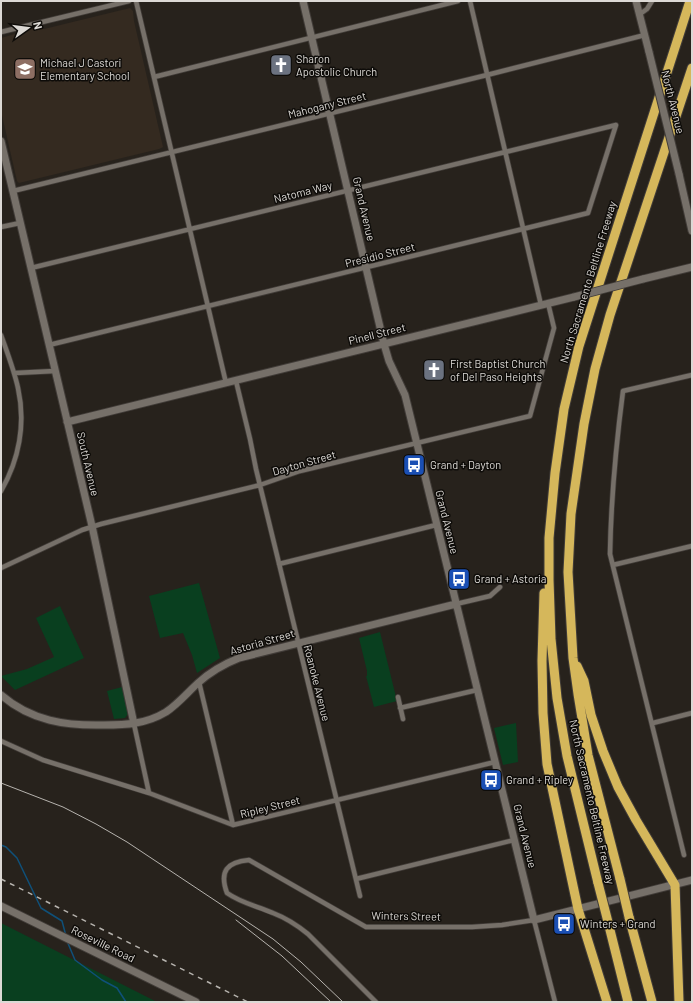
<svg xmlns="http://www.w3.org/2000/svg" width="693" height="1003" font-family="Barlow,sans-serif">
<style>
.built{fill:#342a20}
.green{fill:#093f1f}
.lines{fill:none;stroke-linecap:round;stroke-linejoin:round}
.stream{stroke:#0f5079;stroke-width:1.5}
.street-casing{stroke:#413c38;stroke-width:6}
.secondary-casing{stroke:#413c38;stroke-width:9}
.highway-casing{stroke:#413c38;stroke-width:11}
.street{stroke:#767069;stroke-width:4.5}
.secondary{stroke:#767069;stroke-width:7}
.highway{stroke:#d5b75b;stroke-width:9}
.tram{stroke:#b6b3ae;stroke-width:1}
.rail{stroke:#b6b3ae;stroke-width:1.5;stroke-dasharray:5 5;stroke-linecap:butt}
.secondary-bridge-casing{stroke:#413c38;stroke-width:9;stroke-linecap:butt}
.highway-bridge-casing{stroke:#413c38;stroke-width:11;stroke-linecap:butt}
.secondary-bridge{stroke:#767069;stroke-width:7}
.highway-bridge{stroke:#d5b75b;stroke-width:9}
.labels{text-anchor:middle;stroke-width:3;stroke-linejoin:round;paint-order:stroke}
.poi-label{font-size:11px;fill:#dcd9d5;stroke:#0e0c09;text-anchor:start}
.street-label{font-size:11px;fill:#dcd9d5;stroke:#0e0c09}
</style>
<rect width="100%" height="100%" fill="#27221c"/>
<path class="built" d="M 130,8 L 133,11 L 134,21 L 163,147 L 159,149 L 19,183 L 17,181 L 1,111 L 1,38 L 39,27 L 44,29 Z"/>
<path class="green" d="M 199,583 L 220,658 L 197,673 L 192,655 L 183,633 L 160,638 L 149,596 Z
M 60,606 L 84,658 L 15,690 L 1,676 L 27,669 L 54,657 L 36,618 Z
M 380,632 L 397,701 L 374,707 L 366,676 L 367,676 L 367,671 L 359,638 Z
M 122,687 L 128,714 L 125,718 L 114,719 L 107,691 Z
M 516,723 L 518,762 L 503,765 L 494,728 Z
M 1,923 L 157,1002 L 1,1002 Z"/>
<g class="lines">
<path class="stream" d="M 1,845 L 6,847 L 17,858 L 41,908 L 62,921 L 66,936
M 67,941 L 75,960 L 102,980 L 117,988 L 126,1002"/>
<g class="street-casing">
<path id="street" d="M 136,1 L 226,383
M 470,1 L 541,305
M 640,14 L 647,9 L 652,1
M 1,32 L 129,1
M 154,77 L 458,1
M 13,191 L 487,75 L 645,35
M 1,227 L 20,223
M 31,268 L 616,125 L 588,213 L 49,345
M 1,335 C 7,352 14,370 18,388 C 26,424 19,460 1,491
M 15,373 L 55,371
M 236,381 L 250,439 L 256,469 L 360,896
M 279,564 L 436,525
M 613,565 L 692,546
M 1,568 L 82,530 L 101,524 L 260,485 L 300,471 L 530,416 L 554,328 L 548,303
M 456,604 L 490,596 L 500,587
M 199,682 L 233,825
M 398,697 L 403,719
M 400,708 L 477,690
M 653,723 L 692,713
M 134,724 L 149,793
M 1,741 L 43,760 L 149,793 L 233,825 L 495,762
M 684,855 L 610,554 C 611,499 616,445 623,391 L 692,375
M 356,879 L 514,840
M 376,1002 L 308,934 C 297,925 286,918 273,913 C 257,906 241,903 227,893 C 219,871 227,862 249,860 L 366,927 L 472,927 L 502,925 L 534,920 L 555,1002"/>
</g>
<g class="secondary-casing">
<path id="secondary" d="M 303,1 L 384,344 L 389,361 L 405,395 L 534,920 L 692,880
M 636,1 L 649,52
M 1,141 L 92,526 L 134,724
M 679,174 L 692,231
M 643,279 L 692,267
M 67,422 L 574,297
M 1,695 C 31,721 66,726 104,725 C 126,725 146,724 166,712 C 178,704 187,693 198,683 C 210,672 224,664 239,658 L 456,604
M 1,906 L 196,1002"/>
</g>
<g class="highway-casing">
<path id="highway" d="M 544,593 L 542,661 L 543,713 L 547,764 L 578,909 L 607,1002
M 577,666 L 584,681 L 591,715 L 603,751 L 618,787 L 636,820 L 675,885 L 679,1002
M 620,879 L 588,755 L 578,694 L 573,658 L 568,572 L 571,514 L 584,424 L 595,369 L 610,315 L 692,68
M 598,883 L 567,756 L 557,698 L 551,639 L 549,580 L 549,538 L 555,473 L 564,409 L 579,346 L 690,1
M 629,917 L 652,1002
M 608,922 L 628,1002"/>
</g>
<use href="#street" class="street"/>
<use href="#secondary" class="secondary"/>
<use href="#highway" class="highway"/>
<path class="tram" d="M 1,783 L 63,807 L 96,824 L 127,842 L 273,939 L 301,962 L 343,1002
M 236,920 L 282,956 L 331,1002"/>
<path class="rail" d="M 1,879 L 248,1002"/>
<g class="secondary-bridge-casing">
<path id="secondary-bridge" d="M 649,52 L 679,174
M 574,297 L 643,279"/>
</g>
<g class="highway-bridge-casing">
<path id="highway-bridge" d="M 620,879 L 629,917
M 598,883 L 608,922"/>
</g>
<use href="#secondary-bridge" class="secondary-bridge"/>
<use href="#highway-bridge" class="highway-bridge"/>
</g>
<defs>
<g id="church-square" transform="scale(1.15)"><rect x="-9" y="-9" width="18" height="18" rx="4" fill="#6b7280" stroke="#0e0c09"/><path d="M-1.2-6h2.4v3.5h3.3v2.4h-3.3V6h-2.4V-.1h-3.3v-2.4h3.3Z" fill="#fff"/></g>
<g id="school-square" transform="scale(1.15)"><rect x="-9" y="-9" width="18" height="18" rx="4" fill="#8d6e63" stroke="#0e0c09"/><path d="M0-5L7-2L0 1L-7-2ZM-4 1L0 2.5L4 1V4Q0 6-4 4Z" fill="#fff"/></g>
<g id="bus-square" transform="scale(1.15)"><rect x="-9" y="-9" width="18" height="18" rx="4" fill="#1a4fb4" stroke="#0e0c09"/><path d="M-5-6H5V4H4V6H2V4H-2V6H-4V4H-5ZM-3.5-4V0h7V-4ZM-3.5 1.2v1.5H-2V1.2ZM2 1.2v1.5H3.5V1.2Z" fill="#fff"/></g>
</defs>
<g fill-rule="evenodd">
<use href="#church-square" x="281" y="65"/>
<use href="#school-square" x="25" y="69"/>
<use href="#church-square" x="434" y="370"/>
<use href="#bus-square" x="414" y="465"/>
<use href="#bus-square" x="459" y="579"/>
<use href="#bus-square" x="491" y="780"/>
<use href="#bus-square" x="564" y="924"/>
</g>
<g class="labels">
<g class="poi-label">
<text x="296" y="63">Sharon<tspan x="296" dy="13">Apostolic Church</tspan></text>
<text x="40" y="67">Michael J Castori<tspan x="40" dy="13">Elementary School</tspan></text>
<text x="450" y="368">First Baptist Church<tspan x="450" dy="13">of Del Paso Heights</tspan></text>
<text x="430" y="469">Grand + Dayton</text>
<text x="474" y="583">Grand + Astoria</text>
<text x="506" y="784">Grand + Ripley</text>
<text x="580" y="928">Winters + Grand</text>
</g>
<g class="street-label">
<text transform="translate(673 102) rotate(76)" y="4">North Avenue</text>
<text transform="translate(327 105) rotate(-14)" y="4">Mahogany Street</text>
<text transform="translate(303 192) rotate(-14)" y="4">Natoma Way</text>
<text transform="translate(364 209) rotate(77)" y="4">Grand Avenue</text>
<text transform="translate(380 255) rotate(-14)" y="4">Presidio Street</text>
<text transform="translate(588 282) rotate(-73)" y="4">North Sacramento Beltline Freeway</text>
<text transform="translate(377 334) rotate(-14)" y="4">Pinell Street</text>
<text transform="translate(304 463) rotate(-16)" y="4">Dayton Street</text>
<text transform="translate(88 464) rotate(77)" y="4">South Avenue</text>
<text transform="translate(447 522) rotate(76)" y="4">Grand Avenue</text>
<text transform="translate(262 642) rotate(-16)" y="4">Astoria Street</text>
<text transform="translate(317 683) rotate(76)" y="4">Roanoke Avenue</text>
<text transform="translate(592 802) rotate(77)" y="4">North Sacramento Beltline Freeway</text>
<text transform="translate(270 807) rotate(-14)" y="4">Ripley Street</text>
<text transform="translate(525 836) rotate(76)" y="4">Grand Avenue</text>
<text transform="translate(406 916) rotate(1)" y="4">Winters Street</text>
<text transform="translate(103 944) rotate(26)" y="4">Roseville Road</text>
</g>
</g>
<rect width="693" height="1003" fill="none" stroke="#dcd9d5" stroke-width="4"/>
<g transform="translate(28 28) rotate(76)" stroke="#0e0c09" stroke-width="3" paint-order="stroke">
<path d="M0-3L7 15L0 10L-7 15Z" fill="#dcd9d5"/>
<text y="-6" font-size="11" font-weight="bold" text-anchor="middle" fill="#dcd9d5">N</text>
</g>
</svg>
